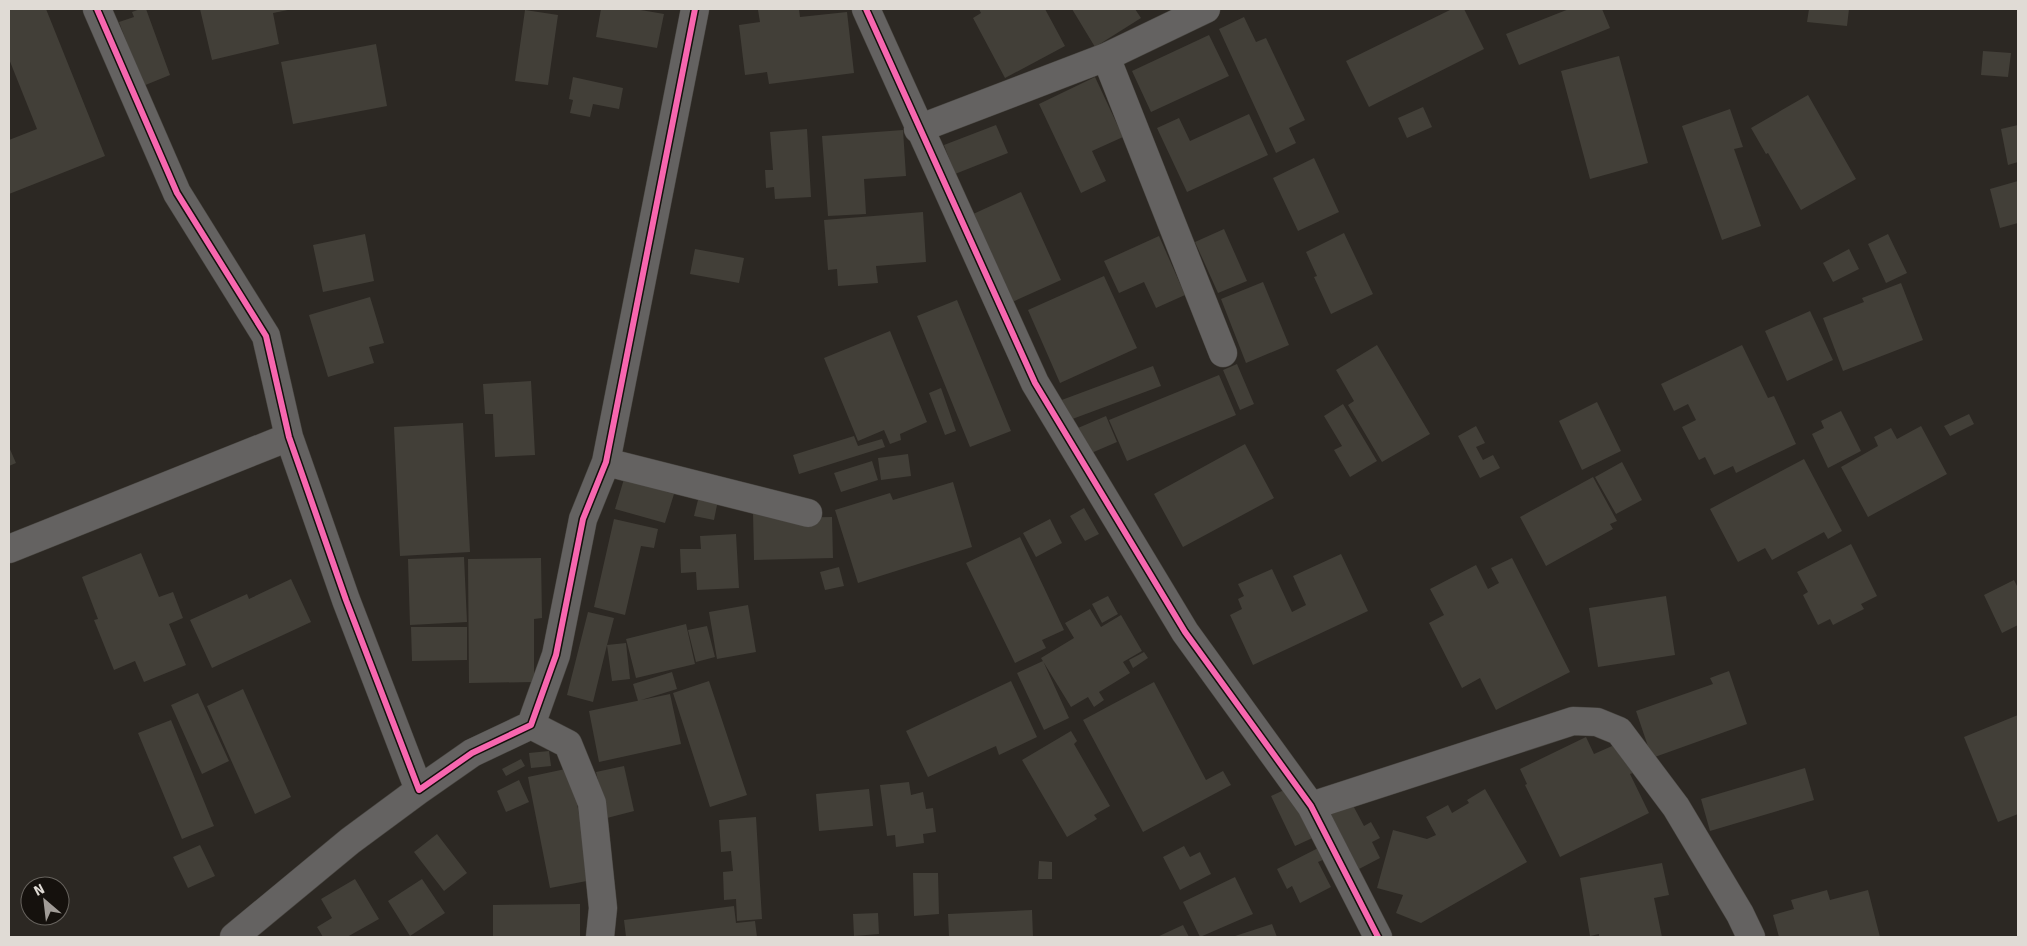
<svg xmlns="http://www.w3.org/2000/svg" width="2027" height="946" font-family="Signika,sans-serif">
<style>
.building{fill:#423f38}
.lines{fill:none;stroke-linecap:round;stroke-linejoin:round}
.minor-casing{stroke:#484540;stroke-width:29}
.minor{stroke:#646261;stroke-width:28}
.cycleway-casing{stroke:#15110d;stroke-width:9}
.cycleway{stroke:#f766af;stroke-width:6}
</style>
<rect width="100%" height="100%" fill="#2c2823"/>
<path class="building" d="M 9,9 L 46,9 L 105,156 L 9,194 L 9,140 L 37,129 L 9,59 Z
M 140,9 L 146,9 L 170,75 L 143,86 L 119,22 L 134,17 L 132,12 Z
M 200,9 L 288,9 L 288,10 L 273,13 L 279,44 L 212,60 Z
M 601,9 L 635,9 L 664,14 L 657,48 L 596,37 Z
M 770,9 L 799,9 L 800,17 L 847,12 L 854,73 L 769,84 L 767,72 L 745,75 L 739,25 L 760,22 L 758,10 Z
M 979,9 L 1045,9 L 1065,46 L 1005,78 L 973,18 L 981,13 Z
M 1072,9 L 1135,9 L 1141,18 L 1095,47 Z
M 1452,9 L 1464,9 L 1484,49 L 1369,107 L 1346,61 Z
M 1569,9 L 1602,9 L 1610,28 L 1519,65 L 1506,34 Z
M 1809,9 L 1849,9 L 1847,26 L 1807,22 Z
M 525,10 L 558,15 L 548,85 L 515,81 Z
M 1244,17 L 1256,42 L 1266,38 L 1305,120 L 1289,128 L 1296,143 L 1276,153 L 1219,29 Z
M 1209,35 L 1229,76 L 1151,112 L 1132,71 Z
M 376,44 L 387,106 L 293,124 L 281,62 Z
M 1983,51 L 2011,53 L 2008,77 L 1981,75 Z
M 1619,56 L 1648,163 L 1590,179 L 1561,71 Z
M 573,77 L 623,88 L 619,109 L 593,104 L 590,117 L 570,113 L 573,100 L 569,99 Z
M 1095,77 L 1123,137 L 1092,151 L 1106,181 L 1081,193 L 1039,104 Z
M 1808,95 L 1856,179 L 1801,210 L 1768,153 L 1766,154 L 1751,128 Z
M 1423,107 L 1432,127 L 1407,138 L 1398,118 Z
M 1730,109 L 1743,147 L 1734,149 L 1761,226 L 1722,240 L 1682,126 Z
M 1249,114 L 1268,155 L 1187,192 L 1157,128 L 1179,118 L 1190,141 Z
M 996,125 L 1008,153 L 955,174 L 944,145 Z
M 2018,125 L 2018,162 L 2008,165 L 2001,129 Z
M 807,129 L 811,197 L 775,199 L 774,187 L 766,188 L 765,170 L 773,170 L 770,132 Z
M 903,130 L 906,176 L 864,179 L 866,214 L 828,216 L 822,136 Z
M 1314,158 L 1339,212 L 1298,231 L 1273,178 Z
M 2018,181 L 2018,223 L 2000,228 L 1990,189 Z
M 1021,192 L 1061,280 L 1010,303 L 971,215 Z
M 923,212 L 926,262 L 876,266 L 878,283 L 838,286 L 837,269 L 828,270 L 824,220 Z
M 1224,229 L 1247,281 L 1218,293 L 1195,242 Z
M 1344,233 L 1373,294 L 1331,314 L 1314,277 L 1317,276 L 1306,252 Z
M 365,234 L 374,281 L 323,292 L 313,245 Z
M 1888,234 L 1907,273 L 1886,283 L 1868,244 Z
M 1159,236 L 1185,295 L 1156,308 L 1144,282 L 1119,293 L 1104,261 Z
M 695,249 L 744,258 L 739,283 L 690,274 Z
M 1849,249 L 1859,269 L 1833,282 L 1823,263 Z
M 1104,276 L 1137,348 L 1060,383 L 1028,310 Z
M 1263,282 L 1289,345 L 1246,363 L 1221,299 Z
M 1901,283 L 1923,340 L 1843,371 L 1823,318 L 1864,302 L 1862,298 Z
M 370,297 L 384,343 L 369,347 L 374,363 L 328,377 L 309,315 Z
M 957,300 L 1011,431 L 970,447 L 917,316 Z
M 1810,311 L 1833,360 L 1787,381 L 1765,331 Z
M 890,331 L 927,422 L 900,434 L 901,440 L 890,444 L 884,430 L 858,441 L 824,358 Z
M 1377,345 L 1430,434 L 1382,462 L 1348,405 L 1354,401 L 1336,370 Z
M 1742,345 L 1768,398 L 1774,396 L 1796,444 L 1736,473 L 1733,466 L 1714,475 L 1705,457 L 1699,460 L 1682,427 L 1696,420 L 1688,404 L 1674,411 L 1661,384 Z
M 1237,364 L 1254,404 L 1240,410 L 1223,370 Z
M 1153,366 L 1161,386 L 1067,421 L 1059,401 Z
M 1219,375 L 1236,415 L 1127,461 L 1109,420 Z
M 531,381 L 535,455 L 495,457 L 493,414 L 485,414 L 483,384 Z
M 941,388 L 956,431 L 945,435 L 929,393 Z
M 1597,402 L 1621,451 L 1582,470 L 1559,421 Z
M 1343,404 L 1377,461 L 1350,477 L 1334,450 L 1342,446 L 1324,416 Z
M 1841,411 L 1861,451 L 1828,468 L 1812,434 L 1824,428 L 1821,421 Z
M 1969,414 L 1974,424 L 1950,436 L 1944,426 Z
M 1106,416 L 1117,442 L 1089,454 L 1078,428 Z
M 463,423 L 470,552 L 400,556 L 394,427 Z
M 1476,426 L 1485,443 L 1476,447 L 1483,460 L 1493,455 L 1500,468 L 1480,478 L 1458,436 Z
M 1921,426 L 1947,474 L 1868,517 L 1841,467 L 1878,446 L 1874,437 L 1891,428 L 1897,439 Z
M 854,436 L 858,446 L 882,439 L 885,447 L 799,474 L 793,455 Z
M 1245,444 L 1274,498 L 1183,547 L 1154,494 Z
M 9,447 L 16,463 L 9,466 Z
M 908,454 L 911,476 L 881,480 L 878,458 Z
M 1804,459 L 1842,531 L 1828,539 L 1824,532 L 1772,560 L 1765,548 L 1738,562 L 1710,509 Z
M 872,461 L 878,480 L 841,492 L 834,473 Z
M 1622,462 L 1642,500 L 1616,514 L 1595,477 Z
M 1593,477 L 1617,521 L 1610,524 L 1613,529 L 1546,566 L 1520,517 Z
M 624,479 L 674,494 L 665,523 L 615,509 Z
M 953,482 L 972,547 L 858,583 L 835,510 L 890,493 L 893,500 Z
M 699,496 L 718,500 L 714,520 L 694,516 Z
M 1084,508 L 1099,534 L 1085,541 L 1070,516 Z
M 753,512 L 780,518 L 832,517 L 833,558 L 754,560 Z
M 614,519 L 658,529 L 654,548 L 641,546 L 625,615 L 594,607 Z
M 1050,519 L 1062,543 L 1036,557 L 1023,533 Z
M 736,534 L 739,588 L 697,590 L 696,572 L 681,573 L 680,549 L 701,549 L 700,536 Z
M 1020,537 L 1064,630 L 1042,640 L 1046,648 L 1015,663 L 966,563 Z
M 1851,544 L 1877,596 L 1861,604 L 1864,609 L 1833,625 L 1830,619 L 1818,625 L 1803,595 L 1808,592 L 1797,572 Z
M 141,553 L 159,597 L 173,592 L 183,618 L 169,624 L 186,665 L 144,682 L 135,661 L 114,670 L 94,620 L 98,619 L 82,577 Z
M 1341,554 L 1368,611 L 1253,665 L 1230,615 L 1242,609 L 1238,599 L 1244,596 L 1238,584 L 1272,569 L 1292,612 L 1306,605 L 1293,576 Z
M 464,557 L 467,622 L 410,625 L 408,559 Z
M 541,558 L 542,618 L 534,619 L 534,682 L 469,683 L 468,559 Z
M 1512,558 L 1570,672 L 1496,710 L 1480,678 L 1462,688 L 1429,623 L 1444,615 L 1430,589 L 1476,565 L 1488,589 L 1499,583 L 1491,568 Z
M 839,567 L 844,586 L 825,590 L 820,572 Z
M 291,579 L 311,622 L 212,668 L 190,620 L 247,594 L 249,599 Z
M 2014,580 L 2018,588 L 2018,625 L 2002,633 L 1984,595 Z
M 1108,596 L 1118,614 L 1102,623 L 1092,604 Z
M 1666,596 L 1675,655 L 1598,667 L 1589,608 Z
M 748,605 L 756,652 L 717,659 L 709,612 Z
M 1090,609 L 1101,627 L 1121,615 L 1142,651 L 1123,662 L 1130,673 L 1099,692 L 1104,700 L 1094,707 L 1088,697 L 1071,707 L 1041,658 L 1074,638 L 1065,623 Z
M 588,612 L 614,618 L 607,645 L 626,643 L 630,679 L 612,681 L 607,645 L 593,702 L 567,695 Z
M 686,624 L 695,664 L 636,678 L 626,639 Z
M 707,626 L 715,657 L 696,662 L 688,630 Z
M 411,627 L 467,627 L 467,660 L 412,661 Z
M 1144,652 L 1148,658 L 1133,668 L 1129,660 Z
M 1043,661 L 1069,718 L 1044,730 L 1017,673 Z
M 1729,671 L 1747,724 L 1652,758 L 1636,711 L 1713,684 L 1710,678 Z
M 672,672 L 677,689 L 638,701 L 633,684 Z
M 709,681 L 747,795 L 710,807 L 673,693 Z
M 1011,681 L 1037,737 L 999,755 L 996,746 L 928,777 L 906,731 Z
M 1154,682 L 1206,780 L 1223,771 L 1231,785 L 1143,832 L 1083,720 Z
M 243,689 L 291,797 L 255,814 L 207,706 Z
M 198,693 L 229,761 L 202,774 L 171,705 Z
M 670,694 L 681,744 L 599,762 L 589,711 Z
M 2018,715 L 2018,814 L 1998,822 L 1964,737 Z
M 171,720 L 214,826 L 182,839 L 138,733 Z
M 1071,731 L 1077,741 L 1074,744 L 1110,806 L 1094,815 L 1097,819 L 1067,837 L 1022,760 Z
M 1586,737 L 1594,754 L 1619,743 L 1633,773 L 1630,774 L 1649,813 L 1560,857 L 1525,785 L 1527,784 L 1520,769 Z
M 549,751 L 551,766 L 531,768 L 529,753 Z
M 521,759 L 525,766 L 506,776 L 502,769 Z
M 624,766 L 634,811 L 607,818 L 596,772 Z
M 570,768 L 592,880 L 550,888 L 528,777 Z
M 1805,768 L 1814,800 L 1710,831 L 1701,799 Z
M 519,780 L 529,802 L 506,812 L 497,791 Z
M 909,782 L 911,795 L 923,792 L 926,809 L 933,808 L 936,832 L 923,834 L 924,843 L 896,847 L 895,835 L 887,836 L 880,785 Z
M 1295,785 L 1319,835 L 1295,846 L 1271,796 Z
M 869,789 L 873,826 L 819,831 L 816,794 Z
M 1485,789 L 1527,862 L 1421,923 L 1396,913 L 1403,895 L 1377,888 L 1393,830 L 1427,839 L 1436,835 L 1426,817 L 1448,805 L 1452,813 L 1469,803 L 1467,800 Z
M 1349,798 L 1364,826 L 1371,822 L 1380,838 L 1372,842 L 1380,858 L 1359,869 L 1326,810 Z
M 756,817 L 762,919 L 737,921 L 736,899 L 724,900 L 723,872 L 733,871 L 731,851 L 721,852 L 719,820 Z
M 437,834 L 467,873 L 444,891 L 414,852 Z
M 1326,844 L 1332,856 L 1318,862 L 1331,887 L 1300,903 L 1292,886 L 1287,889 L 1277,869 Z
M 200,845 L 215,876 L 188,888 L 173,857 Z
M 1184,846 L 1190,857 L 1200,852 L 1211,874 L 1180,890 L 1163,857 Z
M 1039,861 L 1052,862 L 1052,879 L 1038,879 Z
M 1662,863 L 1669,895 L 1654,898 L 1662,937 L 1599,937 L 1599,934 L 1590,936 L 1580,878 Z
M 913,873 L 938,873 L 939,914 L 914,916 Z
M 1235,877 L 1253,914 L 1200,937 L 1183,902 Z
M 355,879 L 379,919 L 347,937 L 323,937 L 317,927 L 332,918 L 321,899 Z
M 422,879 L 445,913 L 410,936 L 388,901 Z
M 1827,890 L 1830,900 L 1868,890 L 1880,937 L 1779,937 L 1773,915 L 1794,909 L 1791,900 Z
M 580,904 L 580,937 L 493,937 L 493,905 Z
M 734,906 L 736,923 L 755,921 L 757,937 L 626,937 L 624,920 Z
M 1032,910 L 1033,937 L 949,937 L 948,914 Z
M 878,913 L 879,934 L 854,936 L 853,914 Z
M 1272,924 L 1277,937 L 1232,937 Z
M 1183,925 L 1189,937 L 1157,937 Z"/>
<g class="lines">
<g class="minor-casing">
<path id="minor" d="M 97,9 L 177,193 L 266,336 L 289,437 L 346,600 L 419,790 L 472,753 L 531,725 L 556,655 L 583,519 L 606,462 L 695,9
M 866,9 L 1035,383 L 1185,632 L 1311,806 L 1378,937
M 1106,57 L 1223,353
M 918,129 L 1106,57 L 1206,9
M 606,462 L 808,513
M 9,549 L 289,437
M 531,725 L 568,744 L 592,803 L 603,908 L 600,937
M 1311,806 L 1573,721 L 1597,722 L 1619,731 L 1676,807 L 1740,914 L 1751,937
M 234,937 L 350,841 L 419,790"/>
</g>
<use href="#minor" class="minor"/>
<g class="cycleway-casing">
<path id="cycleway" d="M 97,9 L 177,193 L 266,336 L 289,437 L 346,600 L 419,790 L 472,753 L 531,725 L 556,655 L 583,519 L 606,462 L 695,9
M 866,9 L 1035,383 L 1185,632 L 1311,806 L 1378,937"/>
</g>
<use href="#cycleway" class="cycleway"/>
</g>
<rect width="2027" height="946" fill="none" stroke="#e0dbd5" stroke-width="20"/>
<g transform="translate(45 901) rotate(332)"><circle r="24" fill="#15110d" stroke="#66625d"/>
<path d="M0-4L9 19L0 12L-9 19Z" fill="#a19c97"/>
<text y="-8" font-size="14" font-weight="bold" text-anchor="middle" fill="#e0dbd5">N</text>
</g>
</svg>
